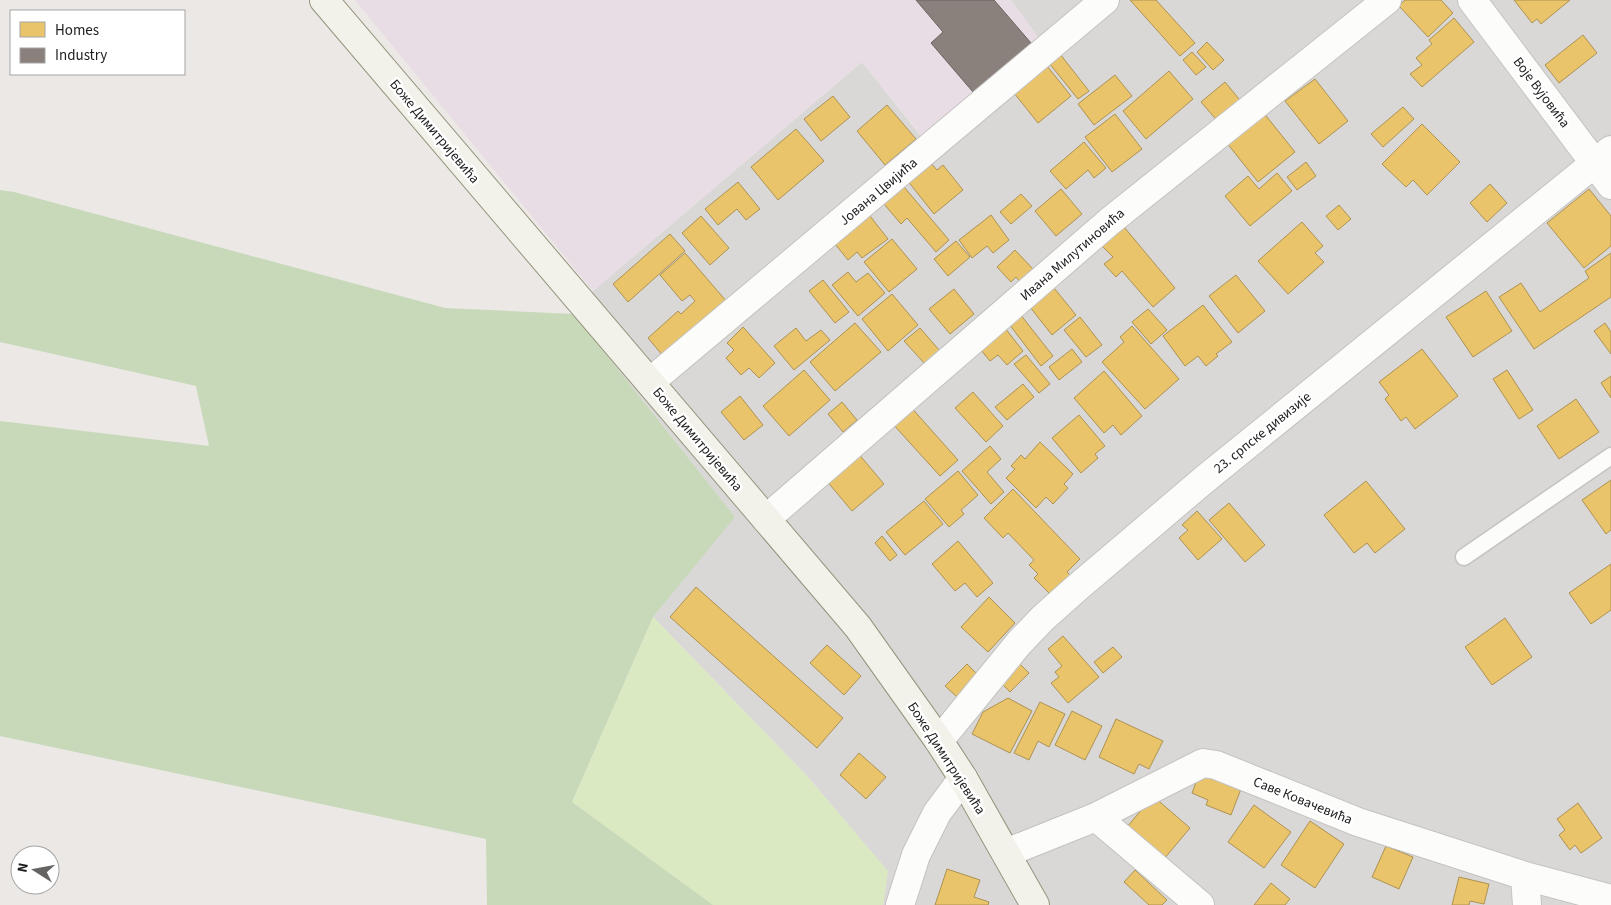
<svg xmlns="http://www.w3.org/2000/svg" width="1611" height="905" font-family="'Source Sans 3',sans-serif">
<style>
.residential{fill:#dad8d7}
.industrial{fill:#e9dde5}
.grass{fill:#dbe9c3}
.forest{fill:#c8d9ba}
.homes{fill:#e9c46a;stroke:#ac9253}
.industry{fill:#8a817c;stroke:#696360}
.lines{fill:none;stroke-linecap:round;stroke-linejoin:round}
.service-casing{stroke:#c4c3c1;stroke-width:19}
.minor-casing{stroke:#c4c3c1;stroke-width:30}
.secondary-casing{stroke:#95947d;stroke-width:30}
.service{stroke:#fcfcfb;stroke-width:16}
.minor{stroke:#fcfcfb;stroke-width:28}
.secondary{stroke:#f3f2ea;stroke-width:28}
.labels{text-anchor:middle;stroke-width:5;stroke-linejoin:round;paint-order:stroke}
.street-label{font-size:14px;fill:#1d1d1d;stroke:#fff}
</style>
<rect width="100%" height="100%" fill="#ebe8e5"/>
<path class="residential" d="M 1011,0 L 1611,0 L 1611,905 L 883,905 L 887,871 L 807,776 L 653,617 L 734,516 L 574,314 L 593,291 L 862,62 L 924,140 L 1043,44 Z"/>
<path class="industrial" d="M 355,0 L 1011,0 L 1043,44 L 925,140 L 862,62 L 593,291 Z"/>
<path class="grass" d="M 653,617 L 807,776 L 888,871 L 883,905 L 711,905 L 572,802 Z"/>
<path class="forest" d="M 0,190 L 14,192 L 445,308 L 574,314 L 735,517 L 653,617 L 572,802 L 713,905 L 487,905 L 486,839 L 0,736 L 0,421 L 209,446 L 196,386 L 0,342 Z"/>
<path class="homes" d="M 1130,0 L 1156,0 L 1195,43 L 1180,56 Z
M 1405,0 L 1441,0 L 1453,13 L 1428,37 L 1399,6 Z
M 1514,0 L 1570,0 L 1541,24 L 1537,19 L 1532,23 Z
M 1454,18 L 1474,42 L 1422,87 L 1410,74 L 1422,65 L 1416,58 L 1432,44 L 1429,40 Z
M 1583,35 L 1597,53 L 1559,83 L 1545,65 Z
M 1207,42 L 1224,60 L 1213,70 L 1197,52 Z
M 1192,52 L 1206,67 L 1196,75 L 1183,60 Z
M 1060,54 L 1089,91 L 1078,99 L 1049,63 Z
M 1047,66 L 1071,96 L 1038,123 L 1014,93 Z
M 1169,71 L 1193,99 L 1146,139 L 1123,111 Z
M 1115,75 L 1132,96 L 1094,125 L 1078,104 Z
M 1315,79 L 1348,121 L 1319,144 L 1285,101 Z
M 1225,82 L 1244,105 L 1221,125 L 1201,102 Z
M 833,96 L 850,117 L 821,141 L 804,119 Z
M 887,105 L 916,139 L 885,165 L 857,131 Z
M 1403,107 L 1414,119 L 1383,147 L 1371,134 Z
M 1263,112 L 1295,152 L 1258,182 L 1226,142 Z
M 1115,114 L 1142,149 L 1112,172 L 1085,137 Z
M 1422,124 L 1460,162 L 1427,195 L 1413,180 L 1406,187 L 1382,164 Z
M 796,129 L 824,161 L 778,200 L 751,167 Z
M 1084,142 L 1106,168 L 1094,178 L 1088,170 L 1066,189 L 1050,171 Z
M 929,161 L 937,170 L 943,165 L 963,190 L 934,214 L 907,180 Z
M 1306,162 L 1316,176 L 1297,190 L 1287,177 Z
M 1277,173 L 1292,191 L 1250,226 L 1225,196 L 1248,176 L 1259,189 Z
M 738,182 L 760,209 L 746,220 L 737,209 L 718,225 L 705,209 Z
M 1490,184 L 1507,203 L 1487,222 L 1470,203 Z
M 904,187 L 949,240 L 936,252 L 907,218 L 901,224 L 884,204 Z
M 1061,189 L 1082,214 L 1056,236 L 1035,211 Z
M 1589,189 L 1611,216 L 1611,246 L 1584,268 L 1547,223 Z
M 1021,194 L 1032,206 L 1011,224 L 1000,212 Z
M 1339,205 L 1351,219 L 1338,230 L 1326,216 Z
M 991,215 L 1009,240 L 993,253 L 987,246 L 972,258 L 959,240 Z
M 701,216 L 729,248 L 710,265 L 682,233 Z
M 870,216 L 888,239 L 862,258 L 857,252 L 848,260 L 835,244 Z
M 1302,222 L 1323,246 L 1315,253 L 1324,262 L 1288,294 L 1258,261 Z
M 1124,227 L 1175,288 L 1153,307 L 1122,271 L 1116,277 L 1104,264 L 1113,257 L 1102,246 Z
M 670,234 L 685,251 L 628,302 L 613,284 Z
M 892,239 L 917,269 L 889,292 L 864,262 Z
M 956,241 L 970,257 L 948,276 L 934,259 Z
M 1015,250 L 1034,270 L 1021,283 L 1016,277 L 1011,282 L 997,267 Z
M 685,253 L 727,302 L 664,357 L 648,338 L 678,311 L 681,314 L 695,301 L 690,295 L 682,301 L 660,275 Z
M 1611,253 L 1611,297 L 1534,349 L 1499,297 L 1521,283 L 1540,312 L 1589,278 L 1585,271 Z
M 848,272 L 856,282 L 868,273 L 885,293 L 858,316 L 832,285 Z
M 1236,275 L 1265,311 L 1238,333 L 1209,296 Z
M 823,280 L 849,312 L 835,323 L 809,291 Z
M 1050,283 L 1076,315 L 1052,335 L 1026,302 Z
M 954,289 L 974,314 L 950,334 L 929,309 Z
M 1486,291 L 1512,331 L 1473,357 L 1446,317 Z
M 892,294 L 918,325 L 888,351 L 862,319 Z
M 1203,305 L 1232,342 L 1216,354 L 1218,356 L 1206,366 L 1198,356 L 1185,366 L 1163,336 Z
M 1148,309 L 1167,330 L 1151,344 L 1132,322 Z
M 1020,314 L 1053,356 L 1041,366 L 1009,324 Z
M 1080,317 L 1102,345 L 1086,357 L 1064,330 Z
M 855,323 L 881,352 L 835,391 L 810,362 Z
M 1001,323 L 1023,351 L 1007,365 L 998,355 L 990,361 L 976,344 Z
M 1605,323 L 1611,332 L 1611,354 L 1594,331 Z
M 1132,326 L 1179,379 L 1145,409 L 1102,362 L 1124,342 L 1120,337 Z
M 743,327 L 775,363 L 759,378 L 749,368 L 741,375 L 726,358 L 734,350 L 727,343 Z
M 796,328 L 806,341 L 821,330 L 830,340 L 794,370 L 774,346 Z
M 920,328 L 940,351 L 925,364 L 904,341 Z
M 1072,349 L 1082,362 L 1059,380 L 1049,367 Z
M 1422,349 L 1458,396 L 1415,429 L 1406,417 L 1401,421 L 1385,399 L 1389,395 L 1379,382 Z
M 1026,355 L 1050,384 L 1039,393 L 1014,364 Z
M 804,370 L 830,400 L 789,436 L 763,406 Z
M 1507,370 L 1533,410 L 1519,419 L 1493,379 Z
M 1104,371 L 1142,416 L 1121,435 L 1113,425 L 1104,433 L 1074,398 Z
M 1611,376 L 1611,398 L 1601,383 Z
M 1023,384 L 1034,397 L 1007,420 L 995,407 Z
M 973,392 L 1003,426 L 986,442 L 955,408 Z
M 740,396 L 763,425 L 744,440 L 721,412 Z
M 1576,399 L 1599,432 L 1559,459 L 1537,426 Z
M 842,402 L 857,420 L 843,432 L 828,414 Z
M 909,405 L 958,460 L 940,476 L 891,422 Z
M 1079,415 L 1105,446 L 1095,454 L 1098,458 L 1081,473 L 1052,438 Z
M 1040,442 L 1073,474 L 1064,484 L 1068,488 L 1053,504 L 1046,497 L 1036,508 L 1006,478 L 1015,469 L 1011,466 L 1021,455 L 1025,459 Z
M 990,446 L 1001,459 L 987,472 L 1004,492 L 991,504 L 962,471 Z
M 857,452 L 884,484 L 852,511 L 825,479 Z
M 958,471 L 978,495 L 961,510 L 964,514 L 949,527 L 925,499 Z
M 1611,480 L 1611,530 L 1606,534 L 1582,500 Z
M 1366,481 L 1405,529 L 1375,553 L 1367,543 L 1354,553 L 1324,515 Z
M 1013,489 L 1080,559 L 1067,572 L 1070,575 L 1050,594 L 1034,578 L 1038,574 L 1029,565 L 1034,560 L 1008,533 L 1003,538 L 984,518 Z
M 924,501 L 943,524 L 905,555 L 886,532 Z
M 1229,503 L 1265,545 L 1245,562 L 1209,520 Z
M 1197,511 L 1222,539 L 1198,560 L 1179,538 L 1188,530 L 1182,525 Z
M 882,536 L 897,555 L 890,561 L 875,543 Z
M 958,541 L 993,583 L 977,597 L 965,583 L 955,591 L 932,564 Z
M 1611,564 L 1611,610 L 1591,624 L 1569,593 Z
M 696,587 L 843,718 L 817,748 L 670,617 Z
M 989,597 L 1015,623 L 988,652 L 961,627 Z
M 1505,618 L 1532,657 L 1492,685 L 1465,647 Z
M 1063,636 L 1099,677 L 1068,703 L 1051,683 L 1059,677 L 1055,672 L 1062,666 L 1048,649 Z
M 827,645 L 861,676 L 844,695 L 810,663 Z
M 1113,647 L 1122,657 L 1103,673 L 1094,662 Z
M 967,664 L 979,676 L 957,697 L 945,686 Z
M 1020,664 L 1029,673 L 1010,692 L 1001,683 Z
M 1008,698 L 1032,711 L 1010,753 L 972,734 L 983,712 Z
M 1040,702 L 1065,714 L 1049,747 L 1038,741 L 1029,760 L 1014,753 Z
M 1072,711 L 1102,726 L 1085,760 L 1055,745 Z
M 1116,719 L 1163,741 L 1149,769 L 1139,764 L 1134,774 L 1099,757 Z
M 859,753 L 886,777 L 866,799 L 840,775 Z
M 1200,772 L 1241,789 L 1231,815 L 1206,805 L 1208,800 L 1192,793 Z
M 1153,796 L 1190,828 L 1164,859 L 1127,827 Z
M 1578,803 L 1602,838 L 1581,853 L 1575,845 L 1570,850 L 1559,835 L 1565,830 L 1557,819 Z
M 1254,805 L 1291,832 L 1264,868 L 1228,842 Z
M 1310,821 L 1344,844 L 1315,888 L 1281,865 Z
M 1386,846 L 1413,857 L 1399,889 L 1372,877 Z
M 947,869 L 980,880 L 974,897 L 989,902 L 988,905 L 935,905 Z
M 1135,870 L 1167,900 L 1162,905 L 1149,905 L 1124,882 Z
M 1459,877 L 1489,884 L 1484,904 L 1470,901 L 1469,905 L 1452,905 Z
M 1271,883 L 1290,899 L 1285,905 L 1254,905 Z"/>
<path class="industry" d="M 916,0 L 994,0 L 1031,43 L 973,92 L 931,43 L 943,32 Z"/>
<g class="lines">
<g class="service-casing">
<path id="service" d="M 1464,557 L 1611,456"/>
</g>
<g class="minor-casing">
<path id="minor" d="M 1472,0 L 1611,185
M 650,382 L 1105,0
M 766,519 L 1110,221 L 1387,0
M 939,741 L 1019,643 L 1043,618 L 1079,586 L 1205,479 L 1611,150
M 1096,817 L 1200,905
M 1006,853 L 1096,817 L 1203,763 L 1216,765 L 1358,822 L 1525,876 L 1611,899
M 1525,876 L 1527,905
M 900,905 L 916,855 L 937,813 L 963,778"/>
</g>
<g class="secondary-casing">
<path id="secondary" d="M 324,0 L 858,627 L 939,741 L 963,778 L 1035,905"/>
</g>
<use href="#service" class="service"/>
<use href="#minor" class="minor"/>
<use href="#secondary" class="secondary"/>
</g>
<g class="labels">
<g class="street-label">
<text transform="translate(1542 92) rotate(53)" y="5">Воје Вујовића</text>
<text transform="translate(435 131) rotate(50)" y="5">Боже Димитријевића</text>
<text transform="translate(878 191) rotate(-40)" y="5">Јована Цвијића</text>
<text transform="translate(1072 254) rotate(-41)" y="5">Ивана Милутиновића</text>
<text transform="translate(1262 432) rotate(-39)" y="5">23. српске дивизије</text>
<text transform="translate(698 439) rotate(50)" y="5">Боже Димитријевића</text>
<text transform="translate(947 758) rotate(57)" y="5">Боже Димитријевића</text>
<text transform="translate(1303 800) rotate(22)" y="5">Саве Ковачевића</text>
</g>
</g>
<rect x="10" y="10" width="175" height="65" fill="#ffffff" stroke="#a5a5a5"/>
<rect x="20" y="22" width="25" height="15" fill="#e9c46a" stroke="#a5a5a5"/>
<text x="55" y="35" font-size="15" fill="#1d1d1d">Homes</text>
<rect x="20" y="48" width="25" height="15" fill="#8a817c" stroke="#a5a5a5"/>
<text x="55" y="60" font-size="15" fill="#1d1d1d">Industry</text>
<g transform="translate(35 870) rotate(281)"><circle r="24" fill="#ffffff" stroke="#a5a5a5"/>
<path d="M0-4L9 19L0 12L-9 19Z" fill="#656463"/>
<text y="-8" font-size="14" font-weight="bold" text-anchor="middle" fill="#1d1d1d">N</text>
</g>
</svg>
